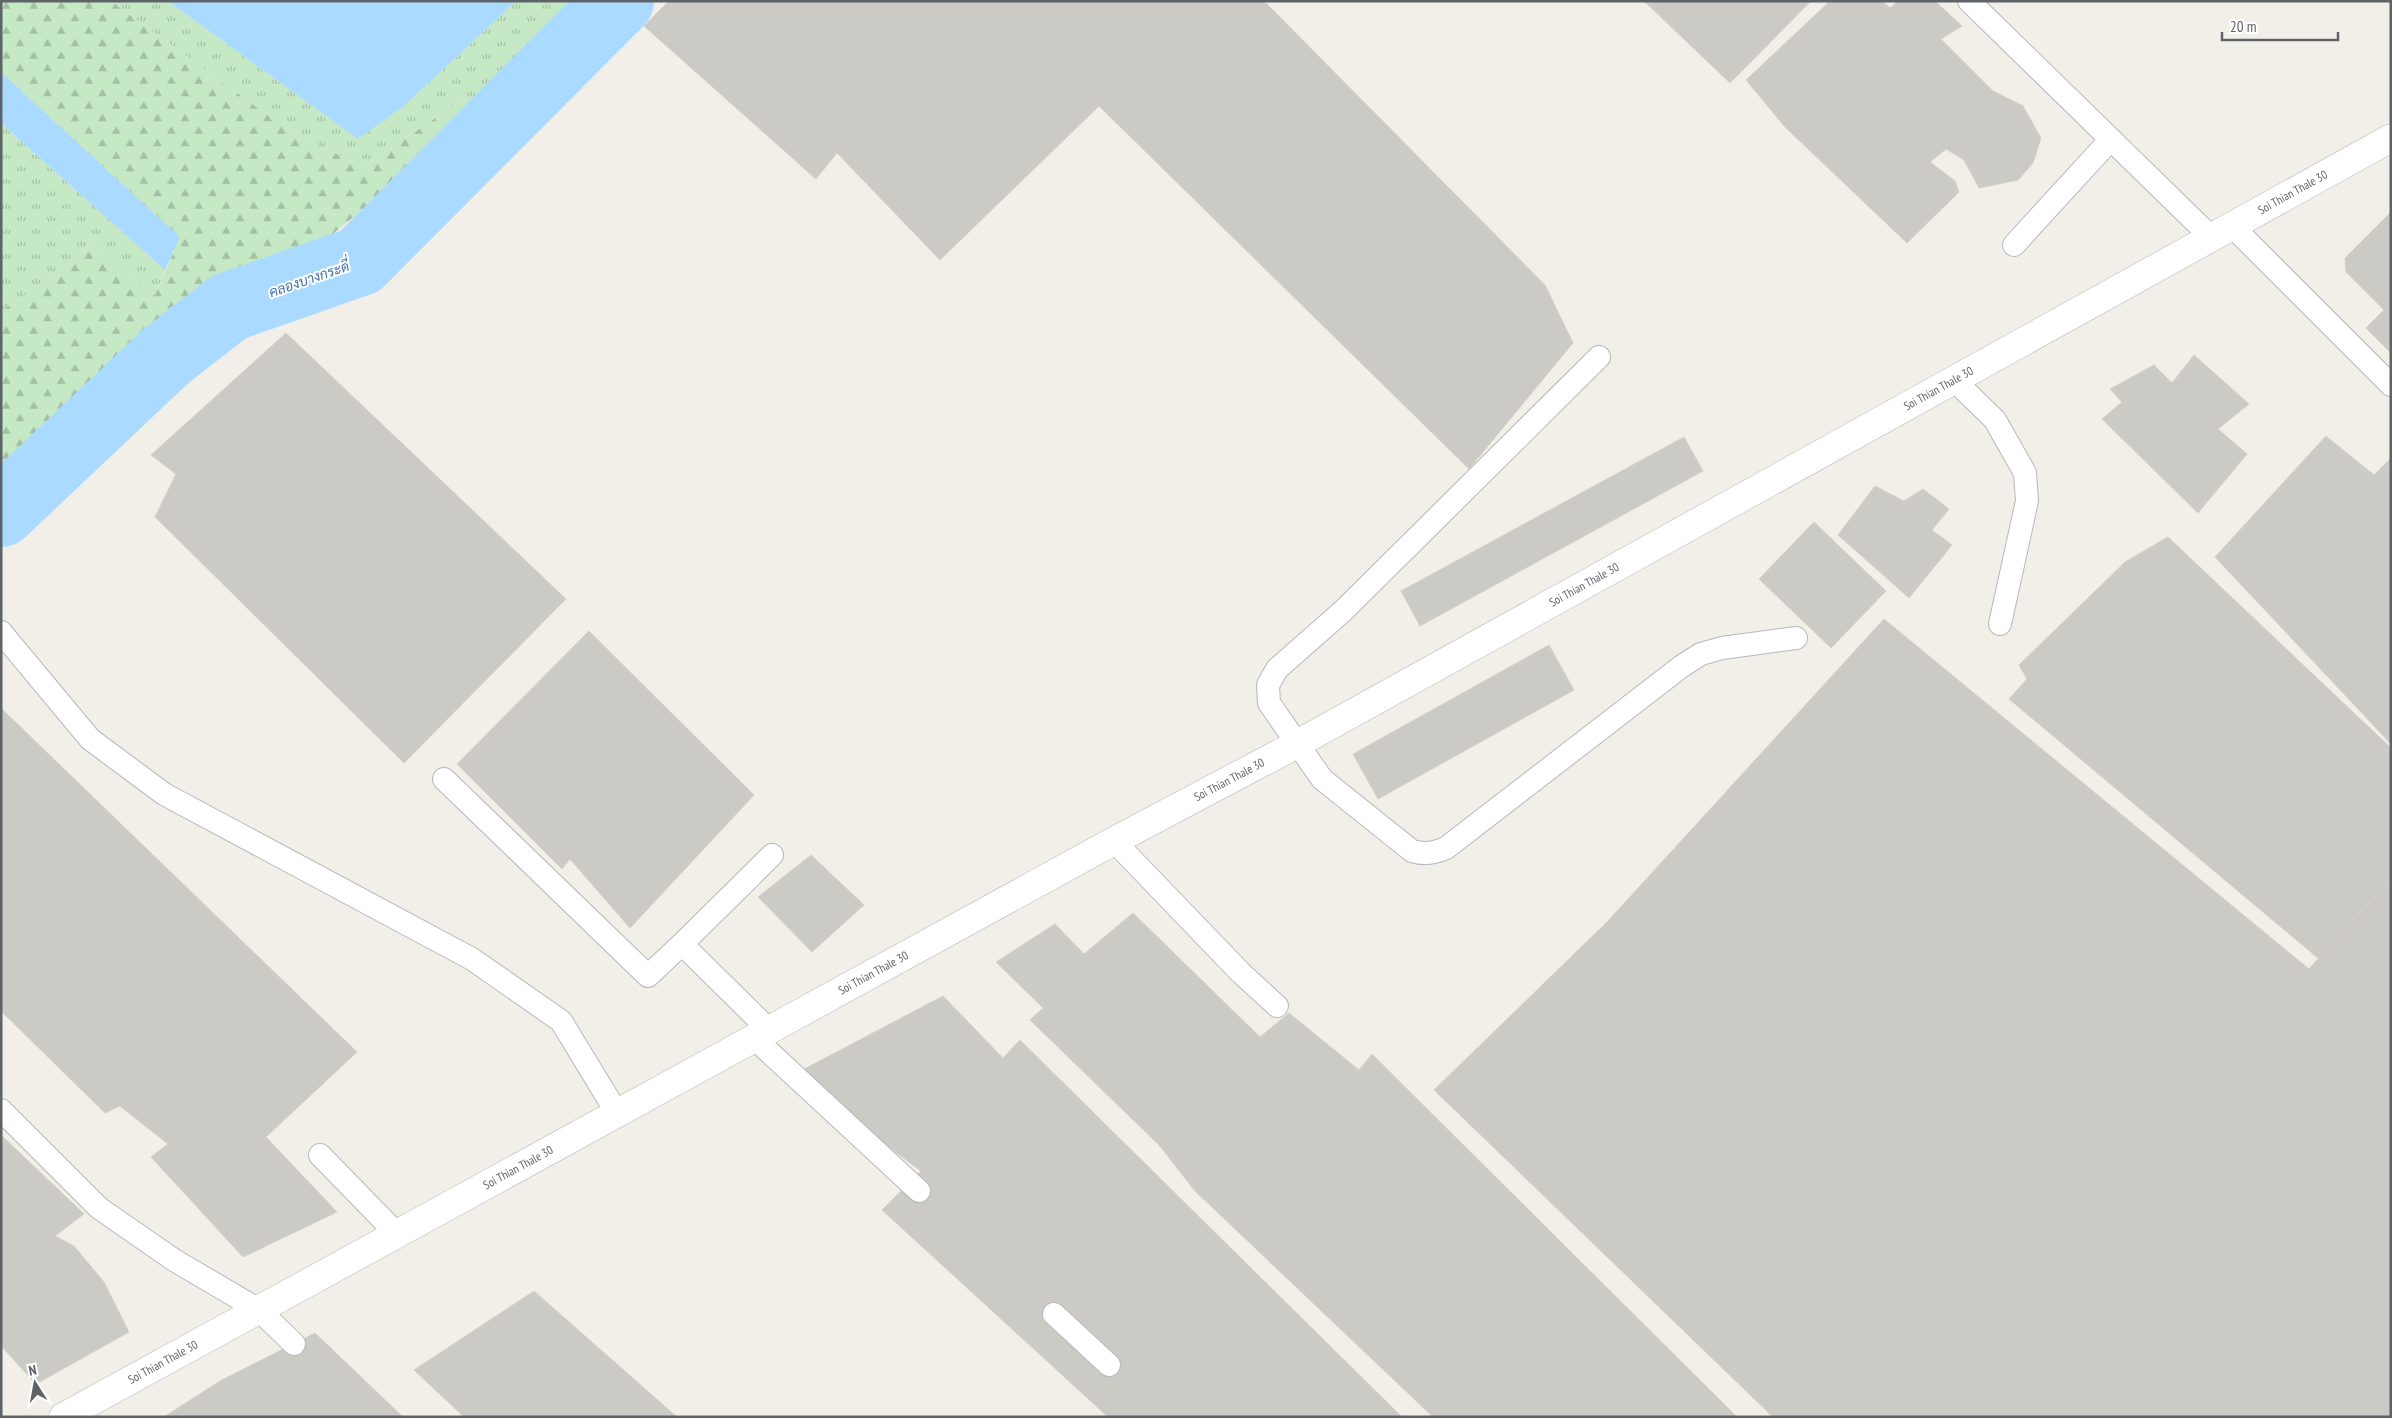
<svg xmlns="http://www.w3.org/2000/svg" width="2392" height="1418" font-family="'PT Sans Narrow',Sarabun,sans-serif">
<style>
.grass{fill:url(#grass-tufts)}
.forest{fill:url(#forest-firs)}
.water{fill:#aadaff}
.lines{fill:none;stroke-linecap:round;stroke-linejoin:round}
.river{stroke:#aadaff;stroke-width:70}
.building{fill:#cccac5;stroke:#d6d1c6}
.lane-casing{stroke:#b5b8bc;stroke-width:24}
.street-casing{stroke:#b5b8bc;stroke-width:29}
.lane{stroke:#fff;stroke-width:22}
.street{stroke:#fff;stroke-width:28}
.labels{text-anchor:middle;stroke-width:4;stroke-linejoin:round;paint-order:stroke}
.street-label{font-size:12px;fill:#5f6368;stroke:#fff}
.water-label{font-size:14px;font-style:italic;fill:#4174aa;stroke:#fff}
</style>
<defs>
<pattern id="grass-tufts" width="24" height="20" patternUnits="userSpaceOnUse" patternTransform="scale(1.25)"><rect width="24" height="20" fill="#c5e8c5"/><path d="M3 7l-1-3M5 7V3M7 7l1-3M15 17l-1-3M17 17v-4M19 17l1-3" fill="none" stroke="#a3c0a4"/></pattern>
<pattern id="forest-firs" width="22" height="20" patternUnits="userSpaceOnUse" patternTransform="scale(1.25)"><rect width="22" height="20" fill="#c5e8c5"/><path d="M5 1l3.5 6h-7zM16 11l3.5 6h-7z" fill="#a3c0a4"/></pattern>
</defs>
<rect width="100%" height="100%" fill="#f1efe8"/>
<path class="grass" d="M 111,1 L 168,1 L 358,139 L 404,106 L 516,1 L 603,1 L 475,118 L 462,100 L 362,168 L 274,120 Z
M 1,123 L 165,270 L 155,295 L 94,245 L 1,311 Z"/>
<path class="forest" d="M 1,1 L 111,1 L 274,120 L 362,168 L 462,100 L 475,118 L 307,255 L 171,307 L 1,465 L 1,311 L 94,245 L 155,295 L 180,237 L 1,72 Z"/>
<path class="water" d="M 168,1 L 516,1 L 404,106 L 358,139 Z
M 1,72 L 180,237 L 165,270 L 1,123 Z"/>
<g class="lines">
<path class="river" d="M 1,512 L 166,356 L 229,307 L 360,261 L 619,1"/>
</g>
<path class="building" d="M 669,1 L 1264,1 L 1545,285 L 1573,343 L 1469,469 L 1099,106 L 940,260 L 837,153 L 816,179 L 644,26 Z
M 1644,1 L 1811,1 L 1730,83 Z
M 1830,1 L 1882,1 L 1890,8 L 1898,1 L 1935,1 L 1962,26 L 1941,39 L 1993,91 L 2023,106 L 2041,138 L 2033,163 L 2018,180 L 1979,188 L 1964,160 L 1946,149 L 1930,162 L 1955,181 L 1959,192 L 1907,243 L 1785,127 L 1746,80 Z
M 2391,212 L 2391,353 L 2366,328 L 2384,310 L 2346,272 L 2345,258 Z
M 286,333 L 566,599 L 404,763 L 155,517 L 176,474 L 151,455 Z
M 2194,355 L 2249,404 L 2218,429 L 2247,454 L 2198,513 L 2102,419 L 2122,402 L 2110,389 L 2154,365 L 2172,383 Z
M 2326,436 L 2374,475 L 2391,458 L 2391,744 L 2215,557 Z
M 1684,437 L 1703,471 L 1420,626 L 1401,591 Z
M 1875,486 L 1904,501 L 1923,489 L 1949,509 L 1932,530 L 1952,545 L 1909,598 L 1838,535 Z
M 1814,522 L 1886,591 L 1831,648 L 1759,579 Z
M 2168,537 L 2391,748 L 2391,878 L 2319,959 L 2009,699 L 2027,679 L 2019,665 L 2125,562 Z
M 1884,619 L 2309,969 L 2391,878 L 2391,1417 L 1773,1417 L 1434,1090 L 1607,922 Z
M 589,631 L 754,795 L 630,928 L 570,859 L 562,869 L 457,764 Z
M 1549,645 L 1574,690 L 1378,799 L 1353,754 Z
M 1,708 L 357,1052 L 266,1137 L 337,1212 L 243,1257 L 151,1157 L 168,1144 L 120,1106 L 105,1113 L 1,1011 Z
M 811,855 L 864,905 L 812,952 L 758,897 Z
M 1133,913 L 1260,1037 L 1289,1013 L 1359,1070 L 1372,1054 L 1737,1417 L 1433,1417 L 1195,1191 L 1159,1145 L 1030,1020 L 1043,1008 L 996,962 L 1055,924 L 1084,954 Z
M 943,996 L 1003,1058 L 1020,1040 L 1402,1417 L 1108,1417 L 882,1210 L 921,1171 L 793,1075 Z
M 1,1135 L 84,1214 L 55,1236 L 74,1246 L 104,1282 L 129,1332 L 36,1384 L 1,1346 Z
M 534,1291 L 677,1417 L 464,1417 L 414,1370 Z
M 315,1333 L 403,1417 L 164,1417 L 220,1381 Z"/>
<g class="lines">
<g class="lane-casing">
<path id="lane" d="M 1969,1 L 2212,238
M 2233,227 L 2391,385
M 2014,245 L 2111,139
M 1599,357 L 1344,610 L 1277,669 L 1268,685 L 1269,703 L 1322,779 L 1412,851 C 1424,855 1435,853 1446,848 L 1682,666 L 1701,654 L 1722,648 L 1796,638
M 1954,380 L 1995,420 L 2025,473 L 2027,501 L 2000,624
M 1,632 L 90,739 L 164,794 L 472,959 L 561,1021 L 617,1113
M 444,779 L 648,976 L 682,944 L 769,1030
M 1114,841 L 1241,973 L 1277,1006
M 682,944 L 772,855
M 754,1038 L 919,1191
M 1,1110 L 99,1208 L 174,1260 L 259,1310 L 294,1344
M 320,1155 L 397,1234
M 1054,1314 L 1109,1365"/>
</g>
<g class="street-casing">
<g id="street">
<path id="s1" d="M 63,1417 L 1114,841 L 1297,744 L 2391,138"/>
</g>
</g>
<use href="#lane" class="lane"/>
<use href="#street" class="street"/>
</g>
<g class="labels">
<g class="street-label">
<text dy="4" stroke="none"><textPath href="#s1" startOffset="2544">Soi Thian Thale 30</textPath></text>
<text dy="4" stroke="none"><textPath href="#s1" startOffset="2139">Soi Thian Thale 30</textPath></text>
<text dy="4" stroke="none"><textPath href="#s1" startOffset="1734">Soi Thian Thale 30</textPath></text>
<text dy="4" stroke="none"><textPath href="#s1" startOffset="1329">Soi Thian Thale 30</textPath></text>
<text dy="4" stroke="none"><textPath href="#s1" startOffset="924">Soi Thian Thale 30</textPath></text>
<text dy="4" stroke="none"><textPath href="#s1" startOffset="519">Soi Thian Thale 30</textPath></text>
<text dy="4" stroke="none"><textPath href="#s1" startOffset="114">Soi Thian Thale 30</textPath></text>
</g>
<g class="water-label">
<text transform="translate(309 279) rotate(-19)" y="5">คลองบางกระดี่</text>
</g>
</g>
<rect width="2392" height="1418" fill="none" stroke="#5f6368" stroke-width="5"/>
<g transform="translate(35 1383) rotate(349)" stroke="#ffffff" stroke-width="4" paint-order="stroke">
<path d="M0-4L9 19L0 12L-9 19Z" fill="#5f6368"/>
<text y="-8" font-size="14" font-weight="bold" text-anchor="middle" fill="#5f6368">N</text>
</g>
<path d="M2222 32v8h116v-8" fill="none" stroke="#5f6368" stroke-width="2.5"/>
<text x="2230" y="32" font-size="15" fill="#5f6368" stroke="#ffffff" stroke-width="4" paint-order="stroke">20 m</text>
</svg>
